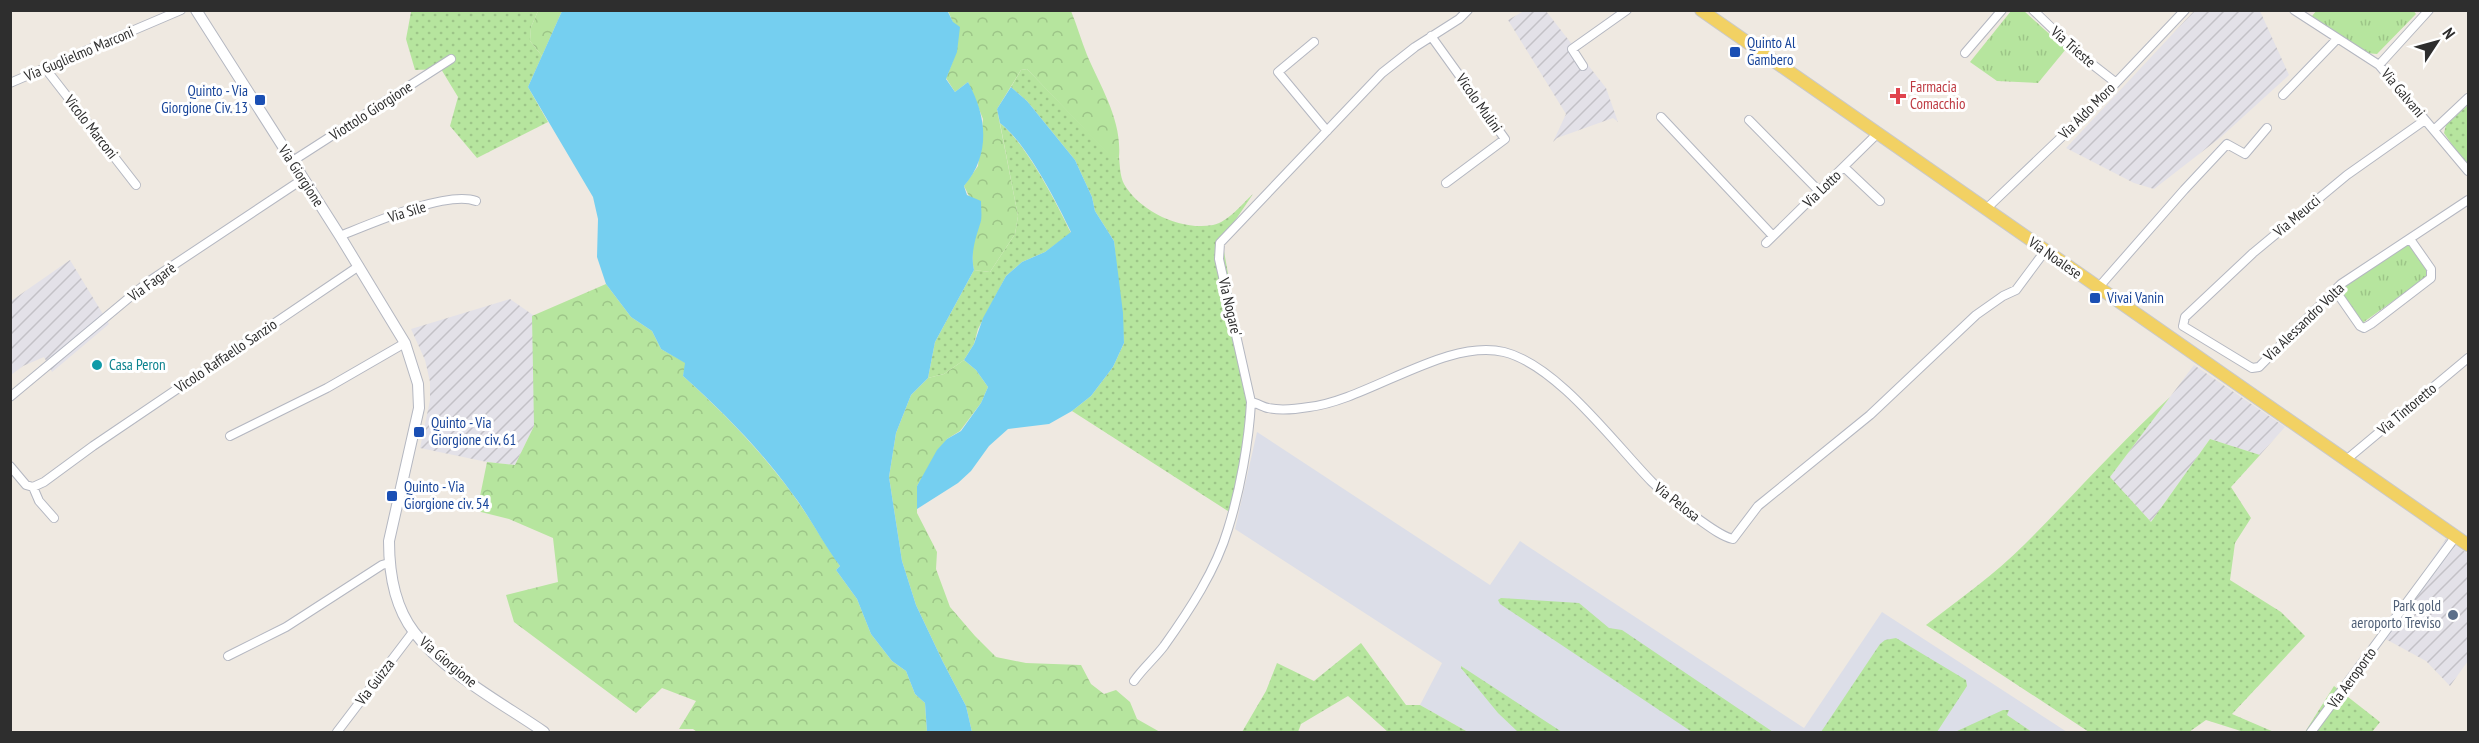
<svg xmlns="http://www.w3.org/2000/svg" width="2479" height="743" font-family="'PT Sans Narrow',sans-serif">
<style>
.industrial{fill:url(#industrial-furrows)}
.airport{fill:#dcdee8}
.grass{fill:url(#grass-dots)}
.forest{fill:url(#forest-crowns)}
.park{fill:url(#park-tufts)}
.water{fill:#75cff0}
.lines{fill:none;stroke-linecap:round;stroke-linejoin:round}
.street-casing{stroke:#b4b7c1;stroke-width:10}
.secondary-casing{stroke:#b4b7c1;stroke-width:12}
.primary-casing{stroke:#c9c9c9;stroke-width:14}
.street{stroke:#fff;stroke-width:8}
.secondary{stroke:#fff;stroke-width:10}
.primary{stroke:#f2d163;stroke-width:12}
.transit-dot{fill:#1a4fb4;stroke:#fff;stroke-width:2}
.health-dot{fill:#e0444e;stroke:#fff;stroke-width:2}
.culture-dot{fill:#0f9aa8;stroke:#fff;stroke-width:2}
.service-dot{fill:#5c6f8a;stroke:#fff;stroke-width:2}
.labels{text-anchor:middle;stroke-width:6;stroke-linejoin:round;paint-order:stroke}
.transit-label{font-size:15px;fill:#164399;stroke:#fff;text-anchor:start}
.street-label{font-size:15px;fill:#2e2e2e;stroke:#fff}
.health-label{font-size:15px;fill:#be3a42;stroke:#fff;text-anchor:start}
.culture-label{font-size:15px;fill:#0d838f;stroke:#fff;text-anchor:start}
.service-label{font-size:15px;fill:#4e5e75;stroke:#fff;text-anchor:end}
</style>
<defs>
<pattern id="industrial-furrows" width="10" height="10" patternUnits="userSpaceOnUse" patternTransform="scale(1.5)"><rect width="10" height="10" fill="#e3e1e8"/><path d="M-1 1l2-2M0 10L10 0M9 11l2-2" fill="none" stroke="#c3c1c7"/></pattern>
<pattern id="grass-dots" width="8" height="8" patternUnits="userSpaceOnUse" patternTransform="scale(1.5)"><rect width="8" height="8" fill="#b6e59e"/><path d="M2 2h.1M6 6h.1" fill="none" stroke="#9dc588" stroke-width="1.8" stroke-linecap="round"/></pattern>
<pattern id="forest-crowns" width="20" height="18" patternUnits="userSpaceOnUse" patternTransform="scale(1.5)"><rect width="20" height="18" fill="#b6e59e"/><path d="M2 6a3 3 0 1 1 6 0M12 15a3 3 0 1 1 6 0" fill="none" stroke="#9dc588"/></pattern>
<pattern id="park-tufts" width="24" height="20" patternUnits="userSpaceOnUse" patternTransform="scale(1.5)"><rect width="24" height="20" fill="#b6e59e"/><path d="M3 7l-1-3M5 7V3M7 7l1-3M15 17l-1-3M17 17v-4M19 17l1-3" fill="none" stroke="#9dc588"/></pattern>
</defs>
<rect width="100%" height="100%" fill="#efe9e1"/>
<path class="industrial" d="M 2195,10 L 2260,11 L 2289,75 L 2221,137 L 2154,189 L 2134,183 L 2066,148 Z
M 1524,11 L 1546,11 L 1606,88 L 1618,122 L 1613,118 L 1557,138 L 1553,142 L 1566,114 L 1508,20 Z
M 70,260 L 109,324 L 52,372 L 44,357 L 23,366 L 11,375 L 11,301 Z
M 510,299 L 533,315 L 534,338 L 534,426 L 515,465 L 487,462 L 420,448 L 430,400 L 430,382 L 425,360 L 411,329 Z
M 2194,365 L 2285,427 L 2260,455 L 2210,439 L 2151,522 L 2110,477 Z
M 2446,539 L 2468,554 L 2468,661 L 2450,686 L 2426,661 L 2380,636 Z"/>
<path class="airport" d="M 1257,432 L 1490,585 L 1520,541 L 1804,728 L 1882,612 L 2067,732 L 1468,732 L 1420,705 L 1442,663 L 1235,529 Z"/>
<path class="grass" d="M 411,12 L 538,11 L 531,27 L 530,41 L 542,56 L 528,87 L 548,122 L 477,158 L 450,126 L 458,97 L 441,69 L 415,70 L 406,39 Z
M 1027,69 L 1113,158 L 1119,157 C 1120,167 1120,176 1124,184 C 1140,212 1182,231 1213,225 C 1228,222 1242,204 1253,194 L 1222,240 L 1251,402 L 1231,513 L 1072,411 L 1091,396 L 1113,367 L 1124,343 L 1114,241 L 1095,211 L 1092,197 L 1075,160 L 1027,101 L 1011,87 L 1021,70 Z
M 2468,105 L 2468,168 L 2444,133 L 2446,125 Z
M 1000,123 C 1027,145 1055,200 1071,233 L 1045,252 L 1022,262 L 1006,276 L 978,329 L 974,344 L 964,360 L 944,374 L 928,378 L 935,342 L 974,270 L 990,272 L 1015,234 L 1018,216 Z
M 2170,397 L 2110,477 L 2151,522 L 2210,439 L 2260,455 L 2231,487 L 2251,518 L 2235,543 L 2230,580 L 2281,612 L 2305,636 L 2232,714 L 2274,732 L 2244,732 L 2206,720 L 2189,732 L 2089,732 L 1926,625 C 1960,599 1995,574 2025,544 C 2074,495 2119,444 2170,397 Z
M 1501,598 L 1579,603 L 1609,628 L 1622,630 L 1773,732 L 1692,732 L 1500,604 L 1498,600 Z
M 1896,638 L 1966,680 L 1967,686 L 1937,732 L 1821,732 L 1880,644 L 1885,640 Z
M 1361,643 L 1406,705 L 1420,705 L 1468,732 L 1388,732 L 1348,696 L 1301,724 L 1298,732 L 1242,732 L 1266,691 L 1277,663 L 1314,681 Z
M 1461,666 L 1562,732 L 1518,732 L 1498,713 L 1461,668 Z
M 2334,686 L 2380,722 L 2372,732 L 2305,732 Z
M 2003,710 L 2009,710 L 2007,715 L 2032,732 L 1955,732 Z"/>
<path class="forest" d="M 538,11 L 562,11 L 542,56 L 530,41 L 531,27 Z
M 948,11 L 1071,11 C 1077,25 1081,40 1087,55 C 1101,88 1122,120 1119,157 L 1113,159 L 1027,69 L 1021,70 L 997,109 L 1018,216 L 1015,234 L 990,272 L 974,270 C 970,254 974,235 981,220 L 964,186 L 978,166 L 983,119 L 968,82 L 955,92 L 946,78 C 958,51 961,38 948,11 Z
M 606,284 L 631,317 L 652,331 L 661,349 L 686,363 L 683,376 C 722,411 760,450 791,492 C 809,516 823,542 840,566 L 836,570 L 857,599 L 871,634 L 892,661 L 906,671 L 915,694 L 925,703 L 927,732 L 697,732 L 693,729 L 679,729 L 696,701 L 662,688 L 636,713 L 514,622 L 506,595 L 558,582 L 553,538 L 509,519 L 477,511 L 487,462 L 515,465 L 534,426 L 532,316 Z
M 964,360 L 976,370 L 988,387 L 981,403 L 960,431 L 947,439 L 917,486 L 917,513 L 937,552 L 936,569 L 950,607 L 975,636 L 996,657 L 1026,663 L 1081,665 L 1091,684 L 1104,694 L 1116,690 L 1130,702 L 1137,719 L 1160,732 L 972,732 L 966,706 L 943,662 L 916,605 L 902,561 L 889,477 L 896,433 L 911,395 L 928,378 L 944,374 Z"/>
<path class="park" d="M 2317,10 L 2413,10 L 2416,14 L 2377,54 L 2366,53 L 2313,20 L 2312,16 Z
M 2011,11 L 2024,11 L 2066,49 L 2038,83 L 1997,81 L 1970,62 Z
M 2409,242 L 2429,272 L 2428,276 L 2361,324 L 2338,291 Z"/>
<path class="water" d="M 947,10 L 953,22 L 960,27 L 957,52 L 946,79 L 955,92 L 968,82 C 987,117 991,154 964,186 L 967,195 L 981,201 C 981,207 982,215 981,221 C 976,237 970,253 974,270 L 935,342 L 928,378 L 911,395 L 896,433 L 889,477 L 902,561 L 916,605 L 943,662 L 966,706 L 972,732 L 927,732 L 925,703 L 915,694 L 906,671 L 892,661 L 871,634 L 857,599 L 836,570 L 840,566 C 822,542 809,515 791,492 C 760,449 722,411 683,376 L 685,363 L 661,349 L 652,331 L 631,317 L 606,284 L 597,257 L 598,219 L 593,197 L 528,87 L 562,11 Z
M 1011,87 L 1027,101 L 1075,160 L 1092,197 L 1095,211 L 1114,241 L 1123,313 L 1124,343 L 1113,367 L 1091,396 L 1072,411 L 1049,424 L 1008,429 L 989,446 L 971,471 L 958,483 L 917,509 L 917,486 L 937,450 L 947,439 L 961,431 L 981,403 L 988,387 L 976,370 L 964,360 L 974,344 L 983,318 L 1006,276 L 1022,262 L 1045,252 L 1071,232 C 1056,201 1027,144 1000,123 L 997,109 Z"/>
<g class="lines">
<g class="street-casing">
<path id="street" d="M 2033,10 L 2079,54 L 2115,82
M 2294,10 L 2379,65 L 2468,171
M 1431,36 L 1505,139 L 1446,183
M 1314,42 L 1278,72 L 1327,131
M 1965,53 L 2002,10
M 2379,65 L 2429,10
M 1583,66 L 1572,49 L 1627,10
M 45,68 L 136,185
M 10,83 L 181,10
M 2283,95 L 2337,39
M 1661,117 L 1773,236
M 1749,120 L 1819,191
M 2434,130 L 2468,98
M 291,162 L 451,59
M 1844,167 L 1880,201
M 1986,209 L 2093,107 L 2185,10
M 340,236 C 370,224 447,190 476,201
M 1766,243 L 1877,134
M 2098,288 L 2184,190 L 2227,144 L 2245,154 L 2267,128
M 2335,290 L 2360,326 L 2364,328 L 2371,324 L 2431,278 L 2431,269 L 2410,239
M 2183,326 L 2252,368 L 2259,367 L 2341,284 L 2468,200
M 2183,326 L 2185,317 L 2253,253 L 2347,175 L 2425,120
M 10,397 L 148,282 L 303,179
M 1251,402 C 1257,403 1263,407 1268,408 C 1281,411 1297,409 1309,407 C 1368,400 1446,338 1504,352 C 1557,365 1614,443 1652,482 C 1665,495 1679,506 1694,516 C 1706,524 1720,536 1733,539 L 1758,506 L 1870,415 L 1976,315 L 2003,296 L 2016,290 L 2045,251
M 230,436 L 327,388 L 405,343
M 2346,460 L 2468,358
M 10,466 L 26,485 L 33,487 L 44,482 L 93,446 L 359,266
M 33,487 L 39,501 L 54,518
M 228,656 L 286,627 L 382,565 L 389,563
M 1134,681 C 1143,668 1155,658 1164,646 C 1189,611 1216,570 1228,529 C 1240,491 1249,441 1251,402 L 1219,259 L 1220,243 L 1382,73 L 1415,47 L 1459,19 L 1468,10
M 337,732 L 413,632
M 2311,732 L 2456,536"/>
</g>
<g class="secondary-casing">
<path id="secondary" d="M 196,10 L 340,236 L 405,343 L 418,384 L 419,408 L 389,541 C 389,573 394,606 414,632 C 445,673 502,703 544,732"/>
</g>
<g class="primary-casing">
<path id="primary" d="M 1701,10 L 2468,545"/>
</g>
<use href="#street" class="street"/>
<use href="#secondary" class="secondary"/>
<use href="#primary" class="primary"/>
</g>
<g class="transit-dot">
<rect x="1729" y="46" width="12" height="12" rx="3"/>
<rect x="254" y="94" width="12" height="12" rx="3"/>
<rect x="2089" y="292" width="12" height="12" rx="3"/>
<rect x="413" y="426" width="12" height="12" rx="3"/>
<rect x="386" y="490" width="12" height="12" rx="3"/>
</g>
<path class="health-dot" d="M1895 87h6v6h6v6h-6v6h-6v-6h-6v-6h6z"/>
<circle class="culture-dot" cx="97" cy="365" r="6"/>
<circle class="service-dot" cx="2453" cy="615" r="6"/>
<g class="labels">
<g class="transit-label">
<text x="1747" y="48">Quinto Al<tspan x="1747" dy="17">Gambero</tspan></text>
<text x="248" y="96" text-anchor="end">Quinto - Via<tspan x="248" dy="17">Giorgione Civ. 13</tspan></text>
<text x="2107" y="303">Vivai Vanin</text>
<text x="431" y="428">Quinto - Via<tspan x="431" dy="17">Giorgione civ. 61</tspan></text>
<text x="404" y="492">Quinto - Via<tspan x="404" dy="17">Giorgione civ. 54</tspan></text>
</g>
<g class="street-label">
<text transform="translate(2073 47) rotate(41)" y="5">Via Trieste</text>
<text transform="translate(79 54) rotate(-23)" y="5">Via Guglielmo Marconi</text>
<text transform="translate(2403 93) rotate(50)" y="5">Via Galvani</text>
<text transform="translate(1479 103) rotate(55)" y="5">Vicolo Mulini</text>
<text transform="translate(371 111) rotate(-33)" y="5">Viottolo Giorgione</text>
<text transform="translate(2087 111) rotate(-45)" y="5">Via Aldo Moro</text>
<text transform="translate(91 127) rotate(52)" y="5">Vicolo Marconi</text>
<text transform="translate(301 176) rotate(57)" y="5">Via Giorgione</text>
<text transform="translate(1822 189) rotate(-44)" y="5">Via Lotto</text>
<text transform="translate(407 212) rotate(-17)" y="5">Via Sile</text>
<text transform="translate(2297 216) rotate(-40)" y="5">Via Meucci</text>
<text transform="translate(2055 258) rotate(35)" y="5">Via Noalese</text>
<text transform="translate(152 282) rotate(-36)" y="5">Via Fagarè</text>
<text transform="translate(1230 307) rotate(77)" y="5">Via Nogare'</text>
<text transform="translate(2304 322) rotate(-44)" y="5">Via Alessandro Volta</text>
<text transform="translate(226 356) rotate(-34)" y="5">Vicolo Raffaello Sanzio</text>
<text transform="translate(2407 409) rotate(-40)" y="5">Via Tintoretto</text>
<text transform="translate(1677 502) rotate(38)" y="5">Via Pelosa</text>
<text transform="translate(448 662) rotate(40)" y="5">Via Giorgione</text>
<text transform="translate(2352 678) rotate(-54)" y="5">Via Aeroporto</text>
<text transform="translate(375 682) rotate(-53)" y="5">Via Guizza</text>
</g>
<g class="health-label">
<text x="1910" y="92">Farmacia<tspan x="1910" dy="17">Comacchio</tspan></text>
</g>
<g class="culture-label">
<text x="109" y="370">Casa Peron</text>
</g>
<g class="service-label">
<text x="2441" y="611">Park gold<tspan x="2441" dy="17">aeroporto Treviso</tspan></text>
</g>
</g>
<rect width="2479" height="743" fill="none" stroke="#2e2e2e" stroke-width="24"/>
<g transform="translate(2437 42) rotate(54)" stroke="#ffffff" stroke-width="4.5" paint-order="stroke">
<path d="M0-4.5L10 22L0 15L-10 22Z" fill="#2e2e2e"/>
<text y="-9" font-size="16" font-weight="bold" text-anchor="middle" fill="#2e2e2e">N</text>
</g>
</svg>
